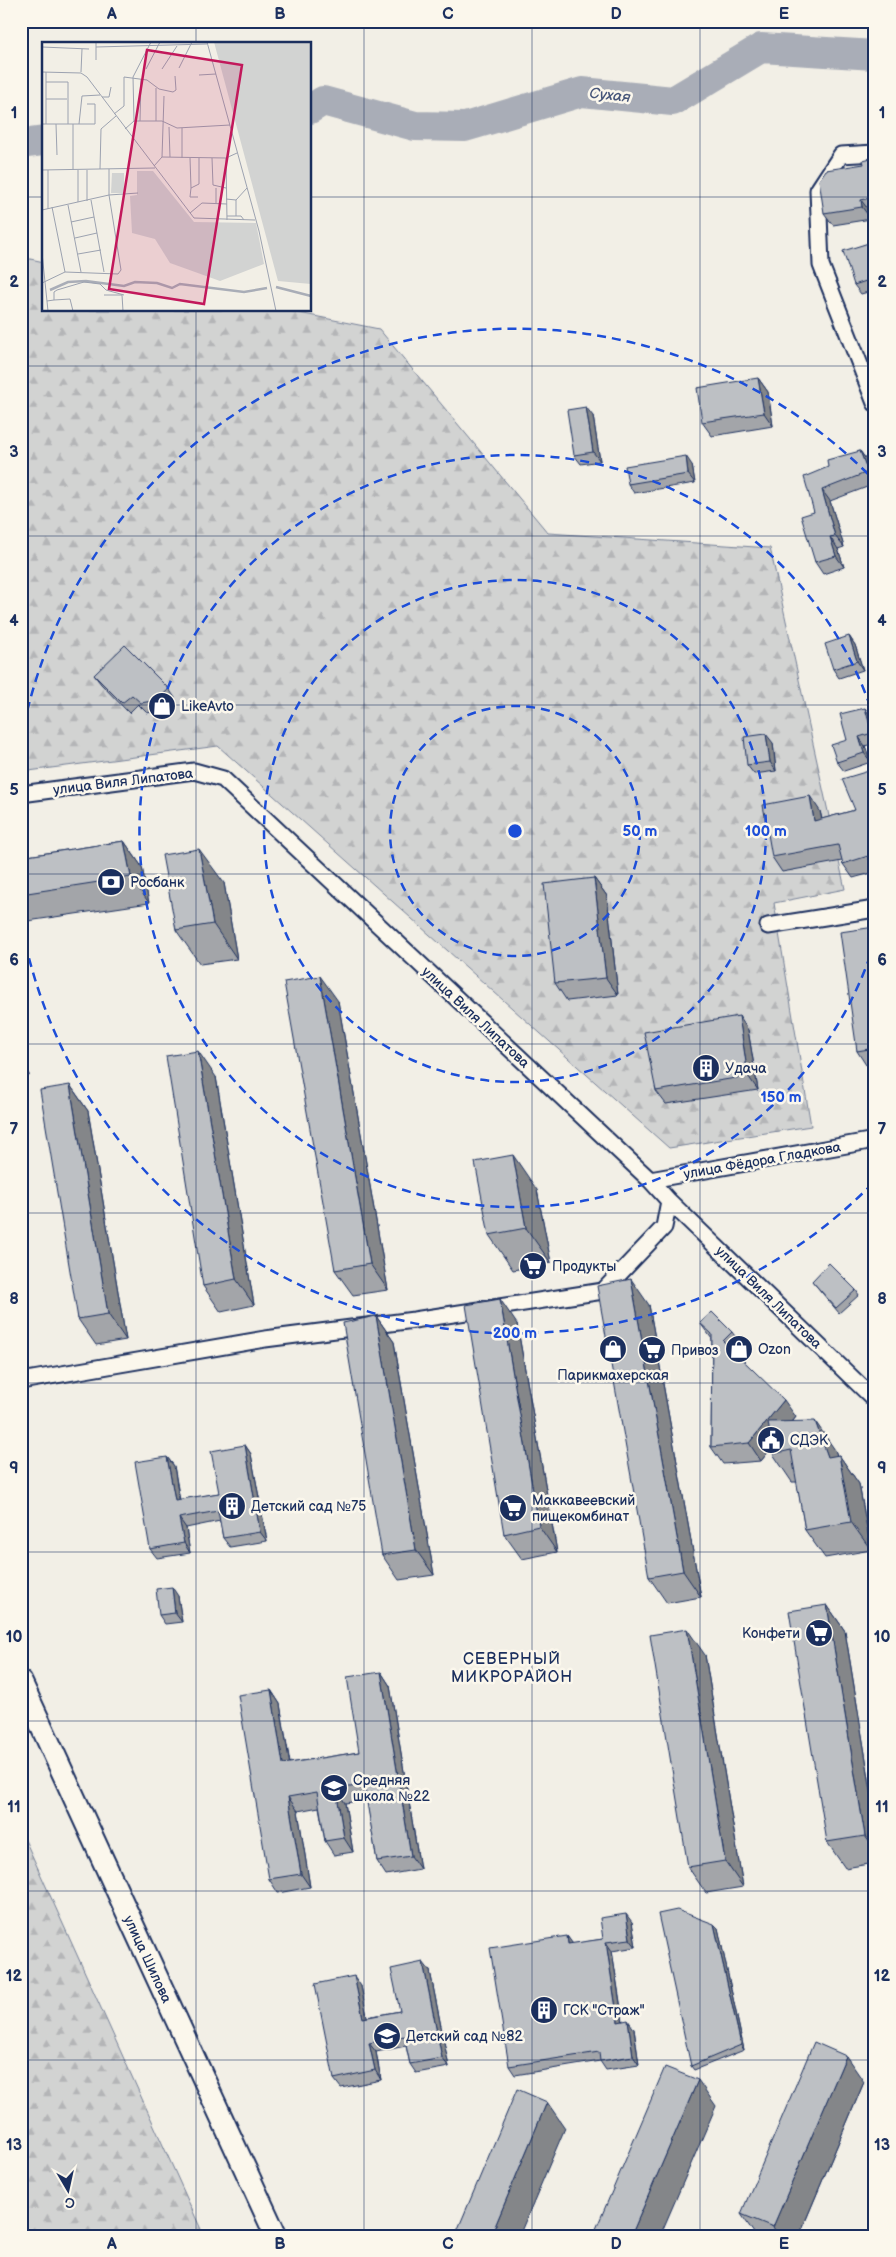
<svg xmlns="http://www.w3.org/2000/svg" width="896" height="2257" font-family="'Balsamiq Sans',sans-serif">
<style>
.forest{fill:url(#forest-firs);stroke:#768198}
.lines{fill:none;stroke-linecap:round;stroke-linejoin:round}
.river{stroke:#a9adb7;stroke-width:30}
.street-casing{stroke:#1b2f5e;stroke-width:19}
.secondary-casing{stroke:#1b2f5e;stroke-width:25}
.street{stroke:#fbf7ec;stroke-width:15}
.secondary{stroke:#fbf7ec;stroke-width:21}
.wall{fill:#a3a5a9;stroke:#1b2f5e}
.shaded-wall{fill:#848689;stroke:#1b2f5e}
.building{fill:#bdc0c4;stroke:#1b2f5e}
.grid{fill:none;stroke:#1b2f5e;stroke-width:1;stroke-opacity:0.55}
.ring{fill:none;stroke:#1d4ed8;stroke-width:2.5;stroke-dasharray:9 6}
.labels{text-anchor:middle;stroke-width:5;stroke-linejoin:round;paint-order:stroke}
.poi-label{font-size:14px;fill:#1b2f5e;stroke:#fbf7ec;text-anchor:start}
.street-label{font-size:14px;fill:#1b2f5e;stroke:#fbf7ec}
.water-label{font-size:15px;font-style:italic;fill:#465579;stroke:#fbf7ec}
.quarter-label{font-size:16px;letter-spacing:1px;fill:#1b2f5e;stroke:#fbf7ec}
.inset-river{fill:none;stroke:#a9adb7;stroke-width:2.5}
.inset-road{fill:none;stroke:#9ca2b0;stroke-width:1}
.view{fill:#c2185b;fill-opacity:0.15;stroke:#c2185b;stroke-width:2.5}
.inset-edge{fill:none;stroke:#1b2f5e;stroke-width:2.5}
.centre{fill:#1d4ed8;stroke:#fbf7ec;stroke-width:2.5}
.ring-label{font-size:15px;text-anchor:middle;font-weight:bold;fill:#1d4ed8;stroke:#fbf7ec;stroke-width:5;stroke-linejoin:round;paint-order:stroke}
.neatline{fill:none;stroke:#1b2f5e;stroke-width:2}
.grid-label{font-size:16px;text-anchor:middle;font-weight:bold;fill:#1b2f5e}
</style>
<defs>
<pattern id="forest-firs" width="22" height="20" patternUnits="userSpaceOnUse" patternTransform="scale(1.25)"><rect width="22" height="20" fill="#d2d3d2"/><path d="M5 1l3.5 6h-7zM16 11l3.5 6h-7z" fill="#b4b5b7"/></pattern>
</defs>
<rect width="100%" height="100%" fill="#f2efe6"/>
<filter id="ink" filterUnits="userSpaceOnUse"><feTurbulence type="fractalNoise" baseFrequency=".02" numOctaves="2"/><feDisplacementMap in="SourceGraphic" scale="10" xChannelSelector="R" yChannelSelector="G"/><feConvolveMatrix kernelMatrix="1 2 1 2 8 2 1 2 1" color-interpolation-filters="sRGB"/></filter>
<g filter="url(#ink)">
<path class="forest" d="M 21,257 L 44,262 L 44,310 L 284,310 L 379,329 L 548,533 L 770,548 L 845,889 L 774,903 L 811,1126 L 669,1148 L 218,746 L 21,772 Z
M 21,1831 L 204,2236 L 21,2236 Z"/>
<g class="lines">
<path class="river" d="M 310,109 L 323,101 L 415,126 L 465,127 L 582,92 L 673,101 L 761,48 L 875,55
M 21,144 L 44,141"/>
<g class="street-casing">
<path id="street" d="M 875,153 L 841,155 L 818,190 L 821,265 L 875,403
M 21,794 L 194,771 L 223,779 L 650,1180 L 669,1201 L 875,1400
M 768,926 L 875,909
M 650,1180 L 875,1140
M 21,1381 L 265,1339 L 414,1320 L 603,1291 L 664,1227 L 669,1201"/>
</g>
<g class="secondary-casing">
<path id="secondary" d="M 21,1682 L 276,2236"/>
</g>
<use href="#street" class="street"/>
<use href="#secondary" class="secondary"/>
</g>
<path class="wall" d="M 875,157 L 875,211 L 870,212 L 871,219 L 833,225 L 824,213 L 864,164 Z
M 875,241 L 875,290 L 861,294 L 854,285 Z
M 758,378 L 768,392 L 773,426 L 712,436 L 702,422 Z
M 593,416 L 600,461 L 581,464 L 574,455 Z
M 860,451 L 868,462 L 875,479 L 875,484 L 830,501 L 844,547 L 838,549 L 844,567 L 823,574 L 815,562 L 814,512 L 828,467 Z
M 692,465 L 695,483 L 634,493 L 628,484 Z
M 849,636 L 855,645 L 863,670 L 839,678 L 833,669 Z
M 94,675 L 169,689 L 175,698 L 164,709 L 147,713 L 138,704 L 129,713 L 101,684 Z
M 865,708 L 871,717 L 875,730 L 875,743 L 865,746 L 871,762 L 844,771 L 837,762 L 847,740 Z
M 773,743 L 776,771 L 754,774 L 747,765 Z
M 872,770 L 875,774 L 875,872 L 853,878 L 843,864 L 842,861 L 782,872 L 772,857 L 820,811 L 822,819 L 855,810 Z
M 124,841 L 142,867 L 149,903 L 21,922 L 21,857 Z
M 594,878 L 607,896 L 618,995 L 567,1001 L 555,983 Z
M 224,883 L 237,959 L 200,964 L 176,930 Z
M 875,927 L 875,1063 L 866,1065 L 857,1051 Z
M 338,1001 L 388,1290 L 353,1295 L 335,1270 Z
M 748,1030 L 758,1090 L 666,1104 L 656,1091 Z
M 21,1036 L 29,1076 L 21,1077 Z
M 216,1077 L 254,1305 L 221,1312 L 203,1286 Z
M 70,1085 L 88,1111 L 126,1340 L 96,1345 L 78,1319 Z
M 537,1190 L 551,1263 L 513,1270 L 489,1235 Z
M 812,1281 L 856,1290 L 859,1295 L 839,1313 Z
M 649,1305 L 701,1597 L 667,1603 L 649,1577 Z
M 376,1316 L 394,1342 L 434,1575 L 399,1580 L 382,1555 Z
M 700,1323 L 732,1332 L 744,1349 L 738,1355 L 796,1417 L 792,1422 L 835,1450 L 837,1456 L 839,1455 L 859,1484 L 871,1550 L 825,1558 L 805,1530 L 797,1482 L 792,1482 L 773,1454 L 772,1447 L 761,1461 L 723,1464 L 711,1447 L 712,1339 Z
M 517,1324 L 557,1552 L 522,1559 L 504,1534 Z
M 245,1445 L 251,1454 L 267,1541 L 230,1547 L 223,1538 L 220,1521 L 186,1528 L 190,1553 L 157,1558 L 150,1549 L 167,1457 L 174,1466 L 180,1500 L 219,1493 Z
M 178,1596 L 182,1622 L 165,1624 L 159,1615 Z
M 827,1605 L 845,1631 L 875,1815 L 875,1863 L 845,1868 L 827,1842 Z
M 705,1655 L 743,1887 L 706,1893 L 688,1867 Z
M 381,1672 L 390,1686 L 420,1869 L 386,1875 L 377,1861 L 367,1800 L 345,1803 L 353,1852 L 334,1855 L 325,1841 L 319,1807 L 298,1811 L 310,1887 L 278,1893 L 269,1879 L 271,1690 L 280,1704 L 290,1763 L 359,1752 Z
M 632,1922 L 636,1947 L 612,1951 L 623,2021 L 634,2029 L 639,2065 L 606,2070 L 600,2061 L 515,2075 L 509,2066 L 567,1936 L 572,1944 L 603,1939 Z
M 714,1924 L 718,1928 L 744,2050 L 694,2070 L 691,2066 Z
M 430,1971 L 449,2067 L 416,2073 L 410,2064 L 406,2046 L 376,2052 L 381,2080 L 341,2088 L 334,2079 L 361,1986 L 367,2017 L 400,2011 Z
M 864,2082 L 799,2236 L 756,2236 L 741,2214 Z"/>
<path class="shaded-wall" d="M 861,200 L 870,212 L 871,219 L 862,207 Z
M 758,378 L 768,392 L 773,426 L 764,413 Z
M 586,407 L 593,416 L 600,461 L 593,452 Z
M 860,451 L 868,462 L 875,479 L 875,481 L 868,472 Z
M 686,456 L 692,465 L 695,483 L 688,474 Z
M 822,490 L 830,501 L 844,547 L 835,536 Z
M 830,537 L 838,549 L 844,567 L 836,556 Z
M 849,636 L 855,645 L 863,670 L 857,661 Z
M 865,708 L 871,717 L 875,730 L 875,738 L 872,733 Z
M 766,734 L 773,743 L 776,771 L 770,762 Z
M 859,737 L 865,746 L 871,762 L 864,753 Z
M 810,796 L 820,811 L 825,835 L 814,821 Z
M 124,841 L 142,867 L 149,903 L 131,877 Z
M 199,849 L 224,883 L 237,959 L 213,924 Z
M 594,878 L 607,896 L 618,995 L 606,978 Z
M 320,976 L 338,1001 L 388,1290 L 370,1264 Z
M 739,1016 L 748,1030 L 758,1090 L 748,1076 Z
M 21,1036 L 29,1076 L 21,1065 Z
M 198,1051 L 216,1077 L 254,1305 L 236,1279 Z
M 70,1085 L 88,1111 L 126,1340 L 108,1314 Z
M 513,1155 L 537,1190 L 551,1263 L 526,1228 Z
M 631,1279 L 649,1305 L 701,1597 L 683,1571 Z
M 500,1299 L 517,1324 L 557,1552 L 539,1526 Z
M 376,1316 L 394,1342 L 434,1575 L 416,1550 Z
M 784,1400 L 796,1417 L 761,1461 L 749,1443 Z
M 815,1421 L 835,1450 L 842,1469 L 839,1455 L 859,1484 L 871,1550 L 851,1522 Z
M 245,1445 L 251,1454 L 267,1541 L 260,1532 Z
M 167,1457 L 174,1466 L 181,1510 L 175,1500 Z
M 179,1518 L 186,1528 L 190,1553 L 184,1543 Z
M 172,1587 L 178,1596 L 182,1622 L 175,1613 Z
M 827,1605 L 845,1631 L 875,1815 L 875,1850 L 865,1836 Z
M 687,1629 L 705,1655 L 743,1887 L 725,1861 Z
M 381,1672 L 390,1686 L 420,1869 L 411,1856 Z
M 271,1690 L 280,1704 L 292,1778 L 283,1764 Z
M 336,1789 L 345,1803 L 353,1852 L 344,1838 Z
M 288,1797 L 298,1811 L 310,1887 L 301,1874 Z
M 626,1914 L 632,1922 L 636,1947 L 630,1939 Z
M 714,1924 L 718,1928 L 744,2050 L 741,2045 Z
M 567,1936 L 573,1944 L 568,1944 Z
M 606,1942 L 612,1951 L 624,2030 L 618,2022 Z
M 423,1962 L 430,1971 L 449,2067 L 442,2058 Z
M 354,1976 L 361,1986 L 369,2027 L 363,2018 Z
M 628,2020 L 634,2029 L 639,2065 L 633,2056 Z
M 369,2043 L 376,2052 L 381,2080 L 375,2070 Z
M 846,2056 L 864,2082 L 799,2236 L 779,2236 L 773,2227 Z
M 698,2080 L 716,2106 L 660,2236 L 631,2236 Z
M 547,2102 L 565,2128 L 519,2236 L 491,2236 Z"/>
<path class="building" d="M 875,157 L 875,197 L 861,200 L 862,207 L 824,213 L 819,180 L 826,170 L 864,164 L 863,160 Z
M 875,241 L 875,278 L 854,285 L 843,251 Z
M 758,378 L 764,413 L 702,422 L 697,388 Z
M 586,407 L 593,452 L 574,455 L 567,410 Z
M 860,451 L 868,472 L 822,490 L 835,536 L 830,537 L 836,556 L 815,562 L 801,516 L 814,512 L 804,477 L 828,467 L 827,460 Z
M 686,456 L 688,474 L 628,484 L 625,466 Z
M 849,636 L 857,661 L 833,669 L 825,644 Z
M 125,645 L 169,689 L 157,700 L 141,703 L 132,695 L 122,703 L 94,675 Z
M 865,708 L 872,733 L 859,737 L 864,753 L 837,762 L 831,745 L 847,740 L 840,714 Z
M 766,734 L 770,762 L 747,765 L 744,737 Z
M 872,770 L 874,776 L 875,776 L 875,867 L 872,868 L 868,856 L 843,864 L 838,845 L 772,857 L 763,805 L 810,796 L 814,821 L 855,810 L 842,779 Z
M 124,841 L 131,877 L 21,894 L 21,857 Z
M 199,849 L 213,924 L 176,930 L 162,855 Z
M 594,878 L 606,978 L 555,983 L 544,884 Z
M 875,927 L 875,1048 L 857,1051 L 840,932 Z
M 320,976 L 370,1264 L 335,1270 L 284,982 Z
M 739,1016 L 748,1076 L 656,1091 L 644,1032 Z
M 198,1051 L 236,1279 L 203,1286 L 166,1056 Z
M 70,1085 L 108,1314 L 78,1319 L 40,1090 Z
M 513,1155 L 526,1228 L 489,1235 L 475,1162 Z
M 829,1263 L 856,1290 L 836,1308 L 812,1281 Z
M 631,1279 L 683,1571 L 649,1577 L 597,1286 Z
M 500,1299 L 539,1526 L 504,1534 L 466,1305 Z
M 712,1312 L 732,1332 L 723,1341 L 784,1400 L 749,1443 L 711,1447 L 712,1334 L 700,1323 Z
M 376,1316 L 416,1550 L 382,1555 L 343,1323 Z
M 815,1421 L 828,1457 L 839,1455 L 851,1522 L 805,1530 L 791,1450 L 773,1454 L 768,1422 Z
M 245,1445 L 260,1532 L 223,1538 L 218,1511 L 179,1518 L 184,1543 L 150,1549 L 135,1462 L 167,1457 L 175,1500 L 219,1493 L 211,1451 Z
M 172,1587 L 175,1613 L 159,1615 L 156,1589 Z
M 827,1605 L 865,1836 L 827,1842 L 789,1611 Z
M 687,1629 L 725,1861 L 688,1867 L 650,1635 Z
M 381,1672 L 411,1856 L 377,1861 L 364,1785 L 336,1789 L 344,1838 L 325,1841 L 317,1792 L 288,1797 L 301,1874 L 269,1879 L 238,1695 L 271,1690 L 283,1764 L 359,1752 L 347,1677 Z
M 677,1910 L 714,1924 L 741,2045 L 691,2066 L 658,1914 Z
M 626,1914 L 630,1939 L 606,1942 L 618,2022 L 628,2020 L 633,2056 L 600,2061 L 599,2052 L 509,2066 L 490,1948 L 567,1936 L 568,1944 L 603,1939 L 600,1918 Z
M 423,1962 L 442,2058 L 410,2064 L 404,2036 L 369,2043 L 375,2070 L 334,2079 L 315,1984 L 354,1976 L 363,2018 L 400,2011 L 391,1969 Z
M 814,2042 L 846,2056 L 773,2227 L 741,2214 Z
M 665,2067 L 698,2080 L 631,2236 L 593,2236 Z
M 517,2089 L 547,2102 L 491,2236 L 455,2236 Z"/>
</g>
<path class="grid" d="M 196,21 L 196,44M 364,21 L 364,2236M 532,21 L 532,2236M 700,21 L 700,2236M 21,197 L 44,197M 310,197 L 875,197M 196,310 L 196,2236M 21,366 L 875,366M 21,536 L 875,536M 21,705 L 875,705M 21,874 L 875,874M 21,1044 L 875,1044M 21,1213 L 875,1213M 21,1383 L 875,1383M 21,1552 L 875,1552M 21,1721 L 875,1721M 21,1891 L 875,1891M 21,2060 L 875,2060"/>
<g class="ring">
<circle cx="515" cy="831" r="125"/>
<circle cx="515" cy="831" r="251"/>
<path d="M875 941A376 376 0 1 1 875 721"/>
<path d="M873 1183A502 502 0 0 1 21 922M21 740A502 502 0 0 1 873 479"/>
</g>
<defs>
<g id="shop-disc" transform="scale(1.4375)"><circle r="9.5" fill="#1b2f5e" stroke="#fbf7ec"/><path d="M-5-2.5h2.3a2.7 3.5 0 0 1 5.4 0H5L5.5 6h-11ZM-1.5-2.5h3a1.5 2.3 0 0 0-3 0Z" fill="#fff"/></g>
<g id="bank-disc" transform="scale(1.4375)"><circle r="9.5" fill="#1b2f5e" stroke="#fbf7ec"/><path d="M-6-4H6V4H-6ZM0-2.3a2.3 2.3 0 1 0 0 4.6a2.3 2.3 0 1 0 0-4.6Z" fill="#fff"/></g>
<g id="building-disc" transform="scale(1.4375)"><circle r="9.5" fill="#1b2f5e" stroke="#fbf7ec"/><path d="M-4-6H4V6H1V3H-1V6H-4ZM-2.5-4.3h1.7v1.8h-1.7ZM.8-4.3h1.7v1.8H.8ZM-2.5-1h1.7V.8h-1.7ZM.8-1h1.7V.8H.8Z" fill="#fff"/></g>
<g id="supermarket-disc" transform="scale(1.4375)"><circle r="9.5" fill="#1b2f5e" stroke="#fbf7ec"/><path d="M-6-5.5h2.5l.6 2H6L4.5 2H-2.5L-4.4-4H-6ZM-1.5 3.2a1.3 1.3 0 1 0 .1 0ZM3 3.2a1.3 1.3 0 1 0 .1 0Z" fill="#fff"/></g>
<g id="civic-disc" transform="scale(1.4375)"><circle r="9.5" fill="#1b2f5e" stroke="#fbf7ec"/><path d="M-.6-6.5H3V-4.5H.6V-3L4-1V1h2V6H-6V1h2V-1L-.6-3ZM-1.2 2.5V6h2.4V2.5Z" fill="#fff"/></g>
<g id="school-disc" transform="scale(1.4375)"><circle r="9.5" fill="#1b2f5e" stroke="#fbf7ec"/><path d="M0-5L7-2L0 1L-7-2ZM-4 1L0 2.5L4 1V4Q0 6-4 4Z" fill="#fff"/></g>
</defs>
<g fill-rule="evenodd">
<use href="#shop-disc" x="162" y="706"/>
<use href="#bank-disc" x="111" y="882"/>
<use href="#building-disc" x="706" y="1068"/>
<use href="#supermarket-disc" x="533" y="1266"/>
<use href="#shop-disc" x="613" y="1349"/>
<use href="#shop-disc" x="739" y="1349"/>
<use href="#supermarket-disc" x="652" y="1350"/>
<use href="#civic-disc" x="771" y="1440"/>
<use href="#building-disc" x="232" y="1506"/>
<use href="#supermarket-disc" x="513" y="1508"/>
<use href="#supermarket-disc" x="819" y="1633"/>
<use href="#school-disc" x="334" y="1788"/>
<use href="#building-disc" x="544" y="2010"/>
<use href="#school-disc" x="387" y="2036"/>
</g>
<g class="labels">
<g class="poi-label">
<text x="181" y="711">LikeAvto</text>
<text x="130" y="887">Росбанк</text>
<text x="725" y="1073">Удача</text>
<text x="552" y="1271">Продукты</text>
<text x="758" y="1354">Ozon</text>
<text x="671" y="1355">Привоз</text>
<text x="613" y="1380" text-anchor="middle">Парикмахерская</text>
<text x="790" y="1445">СДЭК</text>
<text x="532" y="1505">Маккавеевский<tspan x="532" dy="16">пищекомбинат</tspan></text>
<text x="251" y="1511">Детский сад №75</text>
<text x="800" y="1638" text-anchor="end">Конфети</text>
<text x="353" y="1785">Средняя<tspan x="353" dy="16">школа №22</tspan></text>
<text x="563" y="2015">ГСК "Страж"</text>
<text x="406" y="2041">Детский сад №82</text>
</g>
<g class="street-label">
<text transform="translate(123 781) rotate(-7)" y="5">улица Виля Липатова</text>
<text transform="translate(476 1017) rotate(43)" y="5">улица Виля Липатова</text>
<text transform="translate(762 1160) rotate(-10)" y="5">улица Фёдора Гладкова</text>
<text transform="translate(769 1297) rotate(44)" y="5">улица Виля Липатова</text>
<text transform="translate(148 1959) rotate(65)" y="5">улица Шилова</text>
</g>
<g class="water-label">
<text transform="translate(610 95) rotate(6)" y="5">Сухая</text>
</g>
<g class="quarter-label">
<text x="512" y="1664">СЕВЕРНЫЙ<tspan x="512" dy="18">МИКРОРАЙОН</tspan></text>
</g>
</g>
<g transform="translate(42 42)">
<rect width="269" height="269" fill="#f2efe6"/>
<path d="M 70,131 L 82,131 L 82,151 L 69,151 Z" fill="#d2d3d2"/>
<path d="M 172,0 L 269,0 L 269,242 L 236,239 ZM 95,129 L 111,129 L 152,180 L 214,181 L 222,222 L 178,239 L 128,221 L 113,197 L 90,191 L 88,154 L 95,153 Z" fill="#d2d3d2"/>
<path class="inset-river" d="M 234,245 L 269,254M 8,248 L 26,240 L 44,239 L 82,244 L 93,240 L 115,241 L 130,246 L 138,242 L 202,250 L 225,246"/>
<path class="inset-road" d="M 54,0 L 54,18M 165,0 L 217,189 L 234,269M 0,5 L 47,7M 54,5 L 165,2M 137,26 L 150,0M 104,27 L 118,0M 120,27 L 135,4M 0,30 L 39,31 L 45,35 L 152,176 L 213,178M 4,30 L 4,82M 39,30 L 40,7M 157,33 L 174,32M 4,40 L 26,40 L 26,82M 114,46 L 114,79M 60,55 L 67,55 L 69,45M 4,57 L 25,57M 72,72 L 82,64 L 82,35 L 105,38 L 117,47 L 131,50 L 134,48 L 133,34M 92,79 L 91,35 L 109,0M 98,79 L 99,37M 0,82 L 53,82 L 53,62 L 45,62M 14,82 L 15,113M 31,82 L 31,128M 37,82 L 40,54 L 58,53M 127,85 L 128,115M 140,86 L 140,116M 83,87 L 92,79 L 120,79 L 135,86 L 188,83M 120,115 L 122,54M 148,116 L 149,146 L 157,142 L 157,116M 170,116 L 171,143 L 184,146M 184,116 L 185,178M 112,124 L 120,115 L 184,116 L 195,111M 58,127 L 59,87 L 74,74M 0,128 L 113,126M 6,128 L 6,167M 36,128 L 36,160M 149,146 L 148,155 L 156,155M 174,146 L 174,162M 184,157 L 194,158 L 194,174M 49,158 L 62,230M 194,158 L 205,146M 45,159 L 45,128M 26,163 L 39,230M 10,165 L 23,230M 0,168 L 67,153 L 96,151M 148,171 L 160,161 L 185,162M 185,174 L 199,174 L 202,178M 29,180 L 52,175M 33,196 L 55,191M 0,211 L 6,269M 36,212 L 59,208M 0,241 L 23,230 L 76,232 L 79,228 L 67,153 L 67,127M 62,253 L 80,253 L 81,269M 12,258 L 28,257 L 31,269M 5,259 L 12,258 L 12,250 L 15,248 L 42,240 L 58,242 L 64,248 L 82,253"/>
<path class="view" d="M 105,8 L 200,23 L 162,262 L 67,247 Z"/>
<rect width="269" height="269" class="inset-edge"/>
</g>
<circle cx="515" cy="831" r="8" class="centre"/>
<g class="ring-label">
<text x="640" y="836">50 m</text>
<text x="766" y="836">100 m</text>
<text x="781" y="1102">150 m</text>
<text x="515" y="1338">200 m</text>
</g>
<rect width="896" height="2257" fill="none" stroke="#fbf7ec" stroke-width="55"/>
<g transform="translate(68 2190) rotate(171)" stroke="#fbf7ec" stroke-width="4" paint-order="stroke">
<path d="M0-4L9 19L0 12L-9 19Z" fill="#1b2f5e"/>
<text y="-8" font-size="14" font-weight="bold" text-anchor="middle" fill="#1b2f5e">С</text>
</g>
<rect x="28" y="28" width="840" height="2202" class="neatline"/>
<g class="grid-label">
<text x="112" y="19">A</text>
<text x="280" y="19">B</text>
<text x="448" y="19">C</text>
<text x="616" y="19">D</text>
<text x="784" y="19">E</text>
<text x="14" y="118">1</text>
<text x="882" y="118">1</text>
<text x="14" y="287">2</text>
<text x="882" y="287">2</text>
<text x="14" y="457">3</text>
<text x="882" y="457">3</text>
<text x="14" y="626">4</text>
<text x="882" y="626">4</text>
<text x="14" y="795">5</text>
<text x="882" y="795">5</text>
<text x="14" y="965">6</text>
<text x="882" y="965">6</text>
<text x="14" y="1134">7</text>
<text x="882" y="1134">7</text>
<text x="14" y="1304">8</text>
<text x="882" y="1304">8</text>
<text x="14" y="1473">9</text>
<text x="882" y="1473">9</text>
<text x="14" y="1642">10</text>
<text x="882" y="1642">10</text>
<text x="14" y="1812">11</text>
<text x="882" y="1812">11</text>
<text x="14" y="1981">12</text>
<text x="882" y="1981">12</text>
<text x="14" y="2150">13</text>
<text x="882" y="2150">13</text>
<text x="112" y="2249">A</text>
<text x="280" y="2249">B</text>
<text x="448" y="2249">C</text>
<text x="616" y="2249">D</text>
<text x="784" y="2249">E</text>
</g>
</svg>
